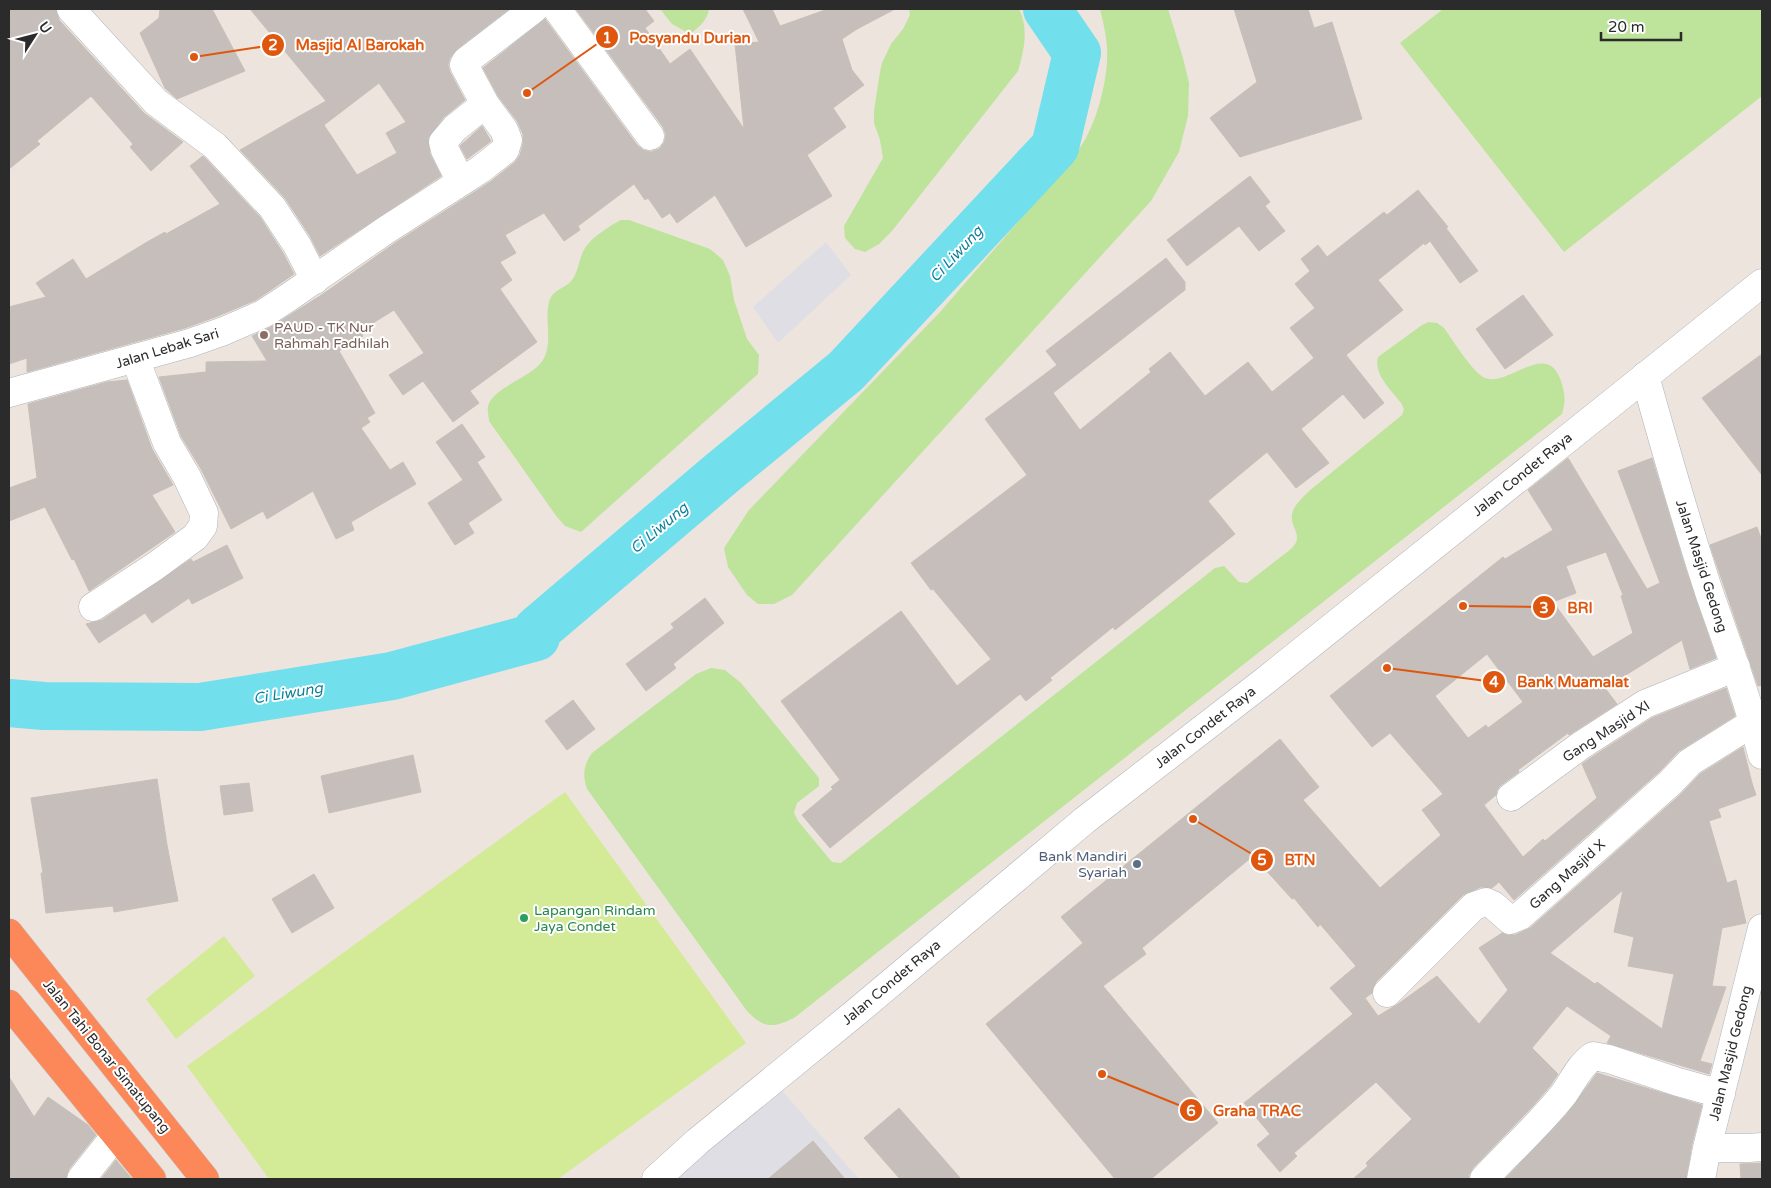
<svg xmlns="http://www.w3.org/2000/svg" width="1771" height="1188" font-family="'Varela Round',sans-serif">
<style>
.industrial{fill:#dfdee5}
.green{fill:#bee39b}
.pitch{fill:#d3ea97}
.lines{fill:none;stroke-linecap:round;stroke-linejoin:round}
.river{stroke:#72dfed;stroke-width:48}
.building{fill:#c5beba;stroke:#c8c0b7;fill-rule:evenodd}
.street-casing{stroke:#aeb3bb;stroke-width:29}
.secondary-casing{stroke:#aeb3bb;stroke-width:29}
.highway-casing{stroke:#c4c4c4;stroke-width:29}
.street{stroke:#fff;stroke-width:28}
.secondary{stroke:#fff;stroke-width:28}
.highway{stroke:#fc8759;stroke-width:28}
.education-dot{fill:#8d6e63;stroke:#fff;stroke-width:2}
.service-dot{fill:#5c6f8a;stroke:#fff;stroke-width:2}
.leisure-dot{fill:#2e9e5b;stroke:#fff;stroke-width:2}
.labels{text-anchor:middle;stroke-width:4;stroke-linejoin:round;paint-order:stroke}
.education-label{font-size:14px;fill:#785e54;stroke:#fff;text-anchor:start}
.street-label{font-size:14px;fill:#2b2b2b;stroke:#fff}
.service-label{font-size:14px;fill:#4e5e75;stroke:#fff;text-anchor:end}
.leisure-label{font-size:14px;fill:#27864d;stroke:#fff;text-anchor:start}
.water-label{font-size:15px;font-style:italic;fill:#0f809b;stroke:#fff}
.leader{fill:none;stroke:#df570e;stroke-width:2}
.callout-dot{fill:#df570e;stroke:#fff;stroke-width:2}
.mark-label{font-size:15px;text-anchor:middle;font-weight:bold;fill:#fff}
.callout-label{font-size:15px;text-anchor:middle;font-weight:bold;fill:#df570e;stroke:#fff;stroke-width:4;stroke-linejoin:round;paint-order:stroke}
</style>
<rect width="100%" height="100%" fill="#ede4de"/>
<path class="industrial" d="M 826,242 L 851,275 L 778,343 L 753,307 Z
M 777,1085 L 859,1179 L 665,1179 Z"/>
<path class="green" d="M 660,9 L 709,9 C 707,21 699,27 690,34 L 672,24 Z
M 909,9 L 1019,9 C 1029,29 1024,50 1018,71 L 892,231 L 879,244 L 865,252 L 855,249 L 845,238 L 844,226 L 883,158 L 880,140 L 874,123 L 874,111 L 880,72 L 882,63 L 891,44 L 903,29 L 910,15 Z
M 1100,9 L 1168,9 L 1183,58 L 1189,83 L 1188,116 L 1179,152 L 1151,201 L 792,595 L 774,604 L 758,604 L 747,595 L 728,567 L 724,548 L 749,510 L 941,311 L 1067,165 C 1073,158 1078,151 1083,143 C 1098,119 1109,75 1107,47 C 1106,33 1103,22 1100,9 Z
M 1443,9 L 1762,9 L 1762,96 L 1564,252 L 1400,43 Z
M 621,220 L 629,220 L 710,249 L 723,260 L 730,276 L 734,300 L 747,339 L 759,355 L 758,374 L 581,532 L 565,526 L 557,517 L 489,421 C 489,417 487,410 488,406 C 493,387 533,377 543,360 C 554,341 543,318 550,299 C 554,289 566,288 572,280 C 579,271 579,257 585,248 C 591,238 611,225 621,220 Z
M 1429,322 L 1437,323 L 1444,328 C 1452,339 1473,373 1485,378 C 1509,387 1547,339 1561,381 C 1565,394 1566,401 1562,414 L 794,1018 C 773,1028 764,1029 747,1011 L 587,789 C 582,774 584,765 592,753 L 696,674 L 711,668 L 725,670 L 741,683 L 819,778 L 819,786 L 797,803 L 794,813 L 798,821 L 832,862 L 841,863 L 1215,568 L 1224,566 L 1239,582 L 1247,583 L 1291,549 C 1305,536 1290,528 1292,515 C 1293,505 1303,498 1309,491 L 1402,415 L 1404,409 L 1401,403 C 1392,391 1373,374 1378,357 L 1422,325 Z"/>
<path class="pitch" d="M 565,792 L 746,1043 L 558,1179 L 269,1179 L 187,1066 Z
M 224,936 L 255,976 L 176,1039 L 146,999 Z"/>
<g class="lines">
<path class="river" d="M 9,703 L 44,706 L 200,707 L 392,676 L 536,637 L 537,630 L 722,473 L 846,371 L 1055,147 L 1077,53 L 1047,9"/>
</g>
<path class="building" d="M 9,9 L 56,9 L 59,20 L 144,113 L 183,142 L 151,171 L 130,147 L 133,144 L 91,96 L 37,141 L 40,144 L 9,169 Z
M 160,9 L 212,9 L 245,71 L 177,99 L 165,88 L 140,33 L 159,18 Z
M 250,9 L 509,9 L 457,49 L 450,58 L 448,65 L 450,72 L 465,100 L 443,118 L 428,138 L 430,154 L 441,176 L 320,256 L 310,236 L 285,198 L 240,150 L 326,101 ZM 379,83 L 406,122 L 386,133 L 397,153 L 357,175 L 324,125 Z
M 576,9 L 645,9 L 654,21 L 645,28 L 670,64 L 690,49 L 744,129 L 735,44 L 759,42 L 743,9 L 772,9 L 780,26 L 828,9 L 895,9 L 857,29 L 842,39 L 852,70 L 864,85 L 833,108 L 846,127 L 807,155 L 832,196 L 746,247 L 715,195 L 677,223 L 670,213 L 662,218 L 648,198 L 645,200 L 634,184 L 578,226 L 580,230 L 564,241 L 544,213 L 505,235 L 516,253 L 500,262 L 512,280 L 500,289 L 537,342 L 470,391 L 479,403 L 453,422 L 423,381 L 403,395 L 389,375 L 424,353 L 394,310 L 360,331 L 363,336 L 339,351 L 375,413 L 367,418 L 370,422 L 361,428 L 390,470 L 403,462 L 416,484 L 351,522 L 354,530 L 336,539 L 313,491 L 267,519 L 263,511 L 231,529 L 201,469 L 181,436 L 159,377 L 206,372 L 206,362 L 267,361 L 252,336 L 271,327 L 323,294 L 395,243 L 490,182 L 515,162 L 520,155 L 523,144 L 523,134 L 517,121 L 498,96 L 483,68 L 545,19 L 637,145 L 643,150 L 651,152 L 659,149 L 664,143 L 666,135 L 663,127 Z
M 1234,9 L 1308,9 L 1314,28 L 1332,22 L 1362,119 L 1240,157 L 1210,118 L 1257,82 Z
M 482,126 L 491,141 L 467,159 L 460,146 Z
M 203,156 L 260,217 L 283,253 L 294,274 L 256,300 L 218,316 L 185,328 L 27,372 L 27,358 L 9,364 L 9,307 L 46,297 L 36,283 L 73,259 L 86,279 L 147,242 L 165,232 L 166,234 L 220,204 L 190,166 Z
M 1250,176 L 1270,202 L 1265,206 L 1285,231 L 1259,251 L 1239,226 L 1187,266 L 1167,240 Z
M 1418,190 L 1448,227 L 1446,228 L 1478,271 L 1460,283 L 1430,241 L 1425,245 L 1424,243 L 1378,280 L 1403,310 L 1346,355 L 1384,403 L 1364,419 L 1343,394 L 1301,429 L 1329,463 L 1296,488 L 1267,452 L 1208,501 L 1235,534 L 1115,630 L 1113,627 L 1050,678 L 1052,680 L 1026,701 L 1020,694 L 830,848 L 802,815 L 833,789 L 831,787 L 840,780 L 781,701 L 901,611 L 957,686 L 991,659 L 933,589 L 931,590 L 911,563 L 1027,475 L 985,419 L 1057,365 L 1046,351 L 1166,258 L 1185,282 L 1185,290 L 1053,393 L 1080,430 L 1151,372 L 1149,369 L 1170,352 L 1205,396 L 1248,362 L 1272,392 L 1314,358 L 1290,328 L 1315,308 L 1295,284 L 1310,271 L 1301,259 L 1318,245 L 1327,257 L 1384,212 L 1387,215 Z
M 1523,295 L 1553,335 L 1505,369 L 1476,329 Z
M 1762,354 L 1762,475 L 1702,398 Z
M 127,380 L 152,449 L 173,485 L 152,495 L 175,532 L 89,591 L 74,559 L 72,560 L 45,507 L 9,521 L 9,488 L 37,478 L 28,404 L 107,382 Z
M 462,424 L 485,457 L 477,462 L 502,500 L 468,523 L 474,533 L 455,545 L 428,503 L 463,480 L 436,442 Z
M 1568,458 L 1647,589 L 1660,583 L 1618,471 L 1652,458 L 1686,570 L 1716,658 L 1690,669 L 1682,640 L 1605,688 L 1617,704 L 1569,735 L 1568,733 L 1518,770 L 1519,772 L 1501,785 L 1497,790 L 1496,795 L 1484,805 L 1523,857 L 1543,839 L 1545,841 L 1597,798 L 1582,764 L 1589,759 L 1652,718 L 1726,688 L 1735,716 L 1679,751 L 1659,772 L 1514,900 L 1499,882 L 1492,888 L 1481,887 L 1463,895 L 1376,982 L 1372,993 L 1365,998 L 1378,1016 L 1398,1004 L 1437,976 L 1479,1024 L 1508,990 L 1479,948 L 1502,933 L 1508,935 L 1515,935 L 1530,928 L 1680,795 L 1700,774 L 1743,747 L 1752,783 L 1756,795 L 1718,809 L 1721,817 L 1709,821 L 1727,883 L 1736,880 L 1746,923 L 1722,928 L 1712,986 L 1726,987 L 1700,1061 L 1712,1064 L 1709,1074 L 1607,1043 L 1611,1036 L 1567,1006 L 1532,1048 L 1558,1074 L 1550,1086 L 1533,1106 L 1473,1168 L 1469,1175 L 1469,1179 L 1353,1179 L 1368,1166 L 1366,1163 L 1412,1119 L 1376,1082 L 1294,1153 L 1297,1156 L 1280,1172 L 1257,1145 L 1270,1134 L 1244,1103 L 1353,1014 L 1330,988 L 1356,966 L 1320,924 L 1318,927 L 1294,898 L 1292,899 L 1253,856 L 1142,948 L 1146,954 L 1103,986 L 1218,1123 L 1151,1179 L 1115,1179 L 986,1024 L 1083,943 L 1061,917 L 1280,739 L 1319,787 L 1303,800 L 1380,888 L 1441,835 L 1422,810 L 1443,794 L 1390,733 L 1372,747 L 1330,696 L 1503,557 L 1505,559 L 1553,530 L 1528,490 ZM 1606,552 L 1623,595 L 1621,596 L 1633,633 L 1593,657 L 1553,602 L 1576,593 L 1566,566 ZM 1487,654 L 1523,702 L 1488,728 L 1486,725 L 1468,738 L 1435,696 ZM 1623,890 L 1614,932 L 1634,937 L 1628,966 L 1674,974 L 1662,1029 L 1597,982 L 1595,984 L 1550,953 Z
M 1757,527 L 1762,541 L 1762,685 L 1758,686 L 1710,545 Z
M 227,545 L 243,578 L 192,604 L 189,598 L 152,623 L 145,613 L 99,643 L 86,624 L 102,620 L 191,559 L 193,562 Z
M 705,598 L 724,623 L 673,664 L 676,668 L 646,691 L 626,664 L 674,628 L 671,624 Z
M 573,700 L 595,729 L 567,750 L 545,721 Z
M 413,755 L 421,792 L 329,813 L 321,776 Z
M 157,779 L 167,845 L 178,901 L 114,912 L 113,906 L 46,913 L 41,873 L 43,873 L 31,798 Z
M 249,783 L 253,811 L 224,815 L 220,786 Z
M 314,874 L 334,908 L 292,933 L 272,899 Z
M 1597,1073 L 1702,1105 L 1692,1144 L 1686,1179 L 1505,1179 L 1565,1116 Z
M 9,1077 L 34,1117 L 48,1097 L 88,1125 L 96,1135 L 69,1169 L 66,1179 L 9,1179 Z
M 899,1108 L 961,1179 L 900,1179 L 864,1138 Z
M 813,1141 L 845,1179 L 768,1179 Z
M 116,1160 L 132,1179 L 101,1179 Z
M 1762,1163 L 1762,1179 L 1741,1179 L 1740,1164 Z"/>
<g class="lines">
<g class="street-casing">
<path id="street" d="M 71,9 L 156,102 L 215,146 L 272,207 L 297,245 L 315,280
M 557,9 L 650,136
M 461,182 L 445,150 L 443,142 L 455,128 L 485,104
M 1645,376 C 1665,448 1686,521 1709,592 C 1728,646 1748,700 1762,755
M 9,393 L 190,343 L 224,331 L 263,314 L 289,297 L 386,230 L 481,169 L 505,150 L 508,140 L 504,130 L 485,104 L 464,65 L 466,61 L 534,9
M 93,607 L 154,567 L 195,537 L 203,526 L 204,513 L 187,477 L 167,443 L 135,358
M 1511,797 L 1580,746 L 1645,704 L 1736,667
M 1387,993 L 1474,906 L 1486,902 L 1493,905 L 1510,920 L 1520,916 L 1670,783 L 1690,762 L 1754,722
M 1707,1148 L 1748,1148 L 1762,1147
M 81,1179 L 116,1135
M 1484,1179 C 1510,1151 1539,1125 1563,1095 C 1573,1081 1579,1066 1593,1056 L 1609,1059 L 1678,1082 L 1721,1094
M 1701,1179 L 1707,1148 L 1762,928"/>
</g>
<g class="secondary-casing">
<path id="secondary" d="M 656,1179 L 698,1141 L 854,1014 L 1085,820 L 1266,680 L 1762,283"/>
</g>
<g class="highway-casing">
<path id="highway" d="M 9,933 L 205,1179
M 9,1004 L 152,1179"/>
</g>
<use href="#street" class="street"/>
<use href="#secondary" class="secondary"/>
<use href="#highway" class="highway"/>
</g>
<circle class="education-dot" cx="264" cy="335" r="5"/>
<circle class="service-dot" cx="1137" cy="864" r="5"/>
<circle class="leisure-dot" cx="524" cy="918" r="5"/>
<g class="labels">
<g class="education-label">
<text x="274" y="332">PAUD - TK Nur<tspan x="274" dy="16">Rahmah Fadhilah</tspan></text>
</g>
<g class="street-label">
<text transform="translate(167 348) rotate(-17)" y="5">Jalan Lebak Sari</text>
<text transform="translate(1522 474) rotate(-39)" y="5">Jalan Condet Raya</text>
<text transform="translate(1702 566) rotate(72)" y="5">Jalan Masjid Gedong</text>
<text transform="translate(1205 727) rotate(-38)" y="5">Jalan Condet Raya</text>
<text transform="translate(1606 731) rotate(-33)" y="5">Gang Masjid XI</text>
<text transform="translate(1567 874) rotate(-42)" y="5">Gang Masjid X</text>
<text transform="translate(891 982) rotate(-40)" y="5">Jalan Condet Raya</text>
<text transform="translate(1730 1053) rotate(-76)" y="5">Jalan Masjid Gedong</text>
<text transform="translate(107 1056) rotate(51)" y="5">Jalan Tahi Bonar Simatupang</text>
</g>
<g class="service-label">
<text x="1127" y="861">Bank Mandiri<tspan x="1127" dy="16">Syariah</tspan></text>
</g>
<g class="leisure-label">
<text x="534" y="915">Lapangan Rindam<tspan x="534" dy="16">Jaya Condet</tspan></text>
</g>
<g class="water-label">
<text transform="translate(956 254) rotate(-47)" y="5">Ci Liwung</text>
<text transform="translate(659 528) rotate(-40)" y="5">Ci Liwung</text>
<text transform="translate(288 693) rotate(-9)" y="5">Ci Liwung</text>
</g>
</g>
<path class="leader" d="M527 93L607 37M194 57L273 45M1463 606L1544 607M1387 668L1494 682M1193 819L1262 860M1102 1074L1191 1110"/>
<g class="callout-dot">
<circle cx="527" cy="93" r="5"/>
<circle cx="194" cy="57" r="5"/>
<circle cx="1463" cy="606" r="5"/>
<circle cx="1387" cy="668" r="5"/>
<circle cx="1193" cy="819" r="5"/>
<circle cx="1102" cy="1074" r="5"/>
<circle cx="607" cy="37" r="12"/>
<circle cx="273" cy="45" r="12"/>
<circle cx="1544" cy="607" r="12"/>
<circle cx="1494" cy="682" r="12"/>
<circle cx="1262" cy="860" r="12"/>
<circle cx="1191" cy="1110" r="12"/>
</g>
<g class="mark-label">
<text x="607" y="43">1</text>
<text x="273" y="50">2</text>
<text x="1544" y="613">3</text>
<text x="1494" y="687">4</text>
<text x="1262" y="865">5</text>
<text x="1191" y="1116">6</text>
</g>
<g class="callout-label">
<text x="690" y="43">Posyandu Durian</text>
<text x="360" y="50">Masjid Al Barokah</text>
<text x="1580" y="613">BRI</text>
<text x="1573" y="687">Bank Muamalat</text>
<text x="1300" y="865">BTN</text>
<text x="1257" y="1116">Graha TRAC</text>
</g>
<rect width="1771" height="1188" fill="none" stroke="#2b2b2b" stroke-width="20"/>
<g transform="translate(35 35) rotate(54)" stroke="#ffffff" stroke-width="4" paint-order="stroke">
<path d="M0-4L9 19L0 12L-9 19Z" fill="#2b2b2b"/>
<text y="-8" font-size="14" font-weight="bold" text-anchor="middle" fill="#2b2b2b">U</text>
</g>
<path d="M1601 32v8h80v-8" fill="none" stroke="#2b2b2b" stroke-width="2.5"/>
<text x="1608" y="32" font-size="15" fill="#2b2b2b" stroke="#ffffff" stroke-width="4" paint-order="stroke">20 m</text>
</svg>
